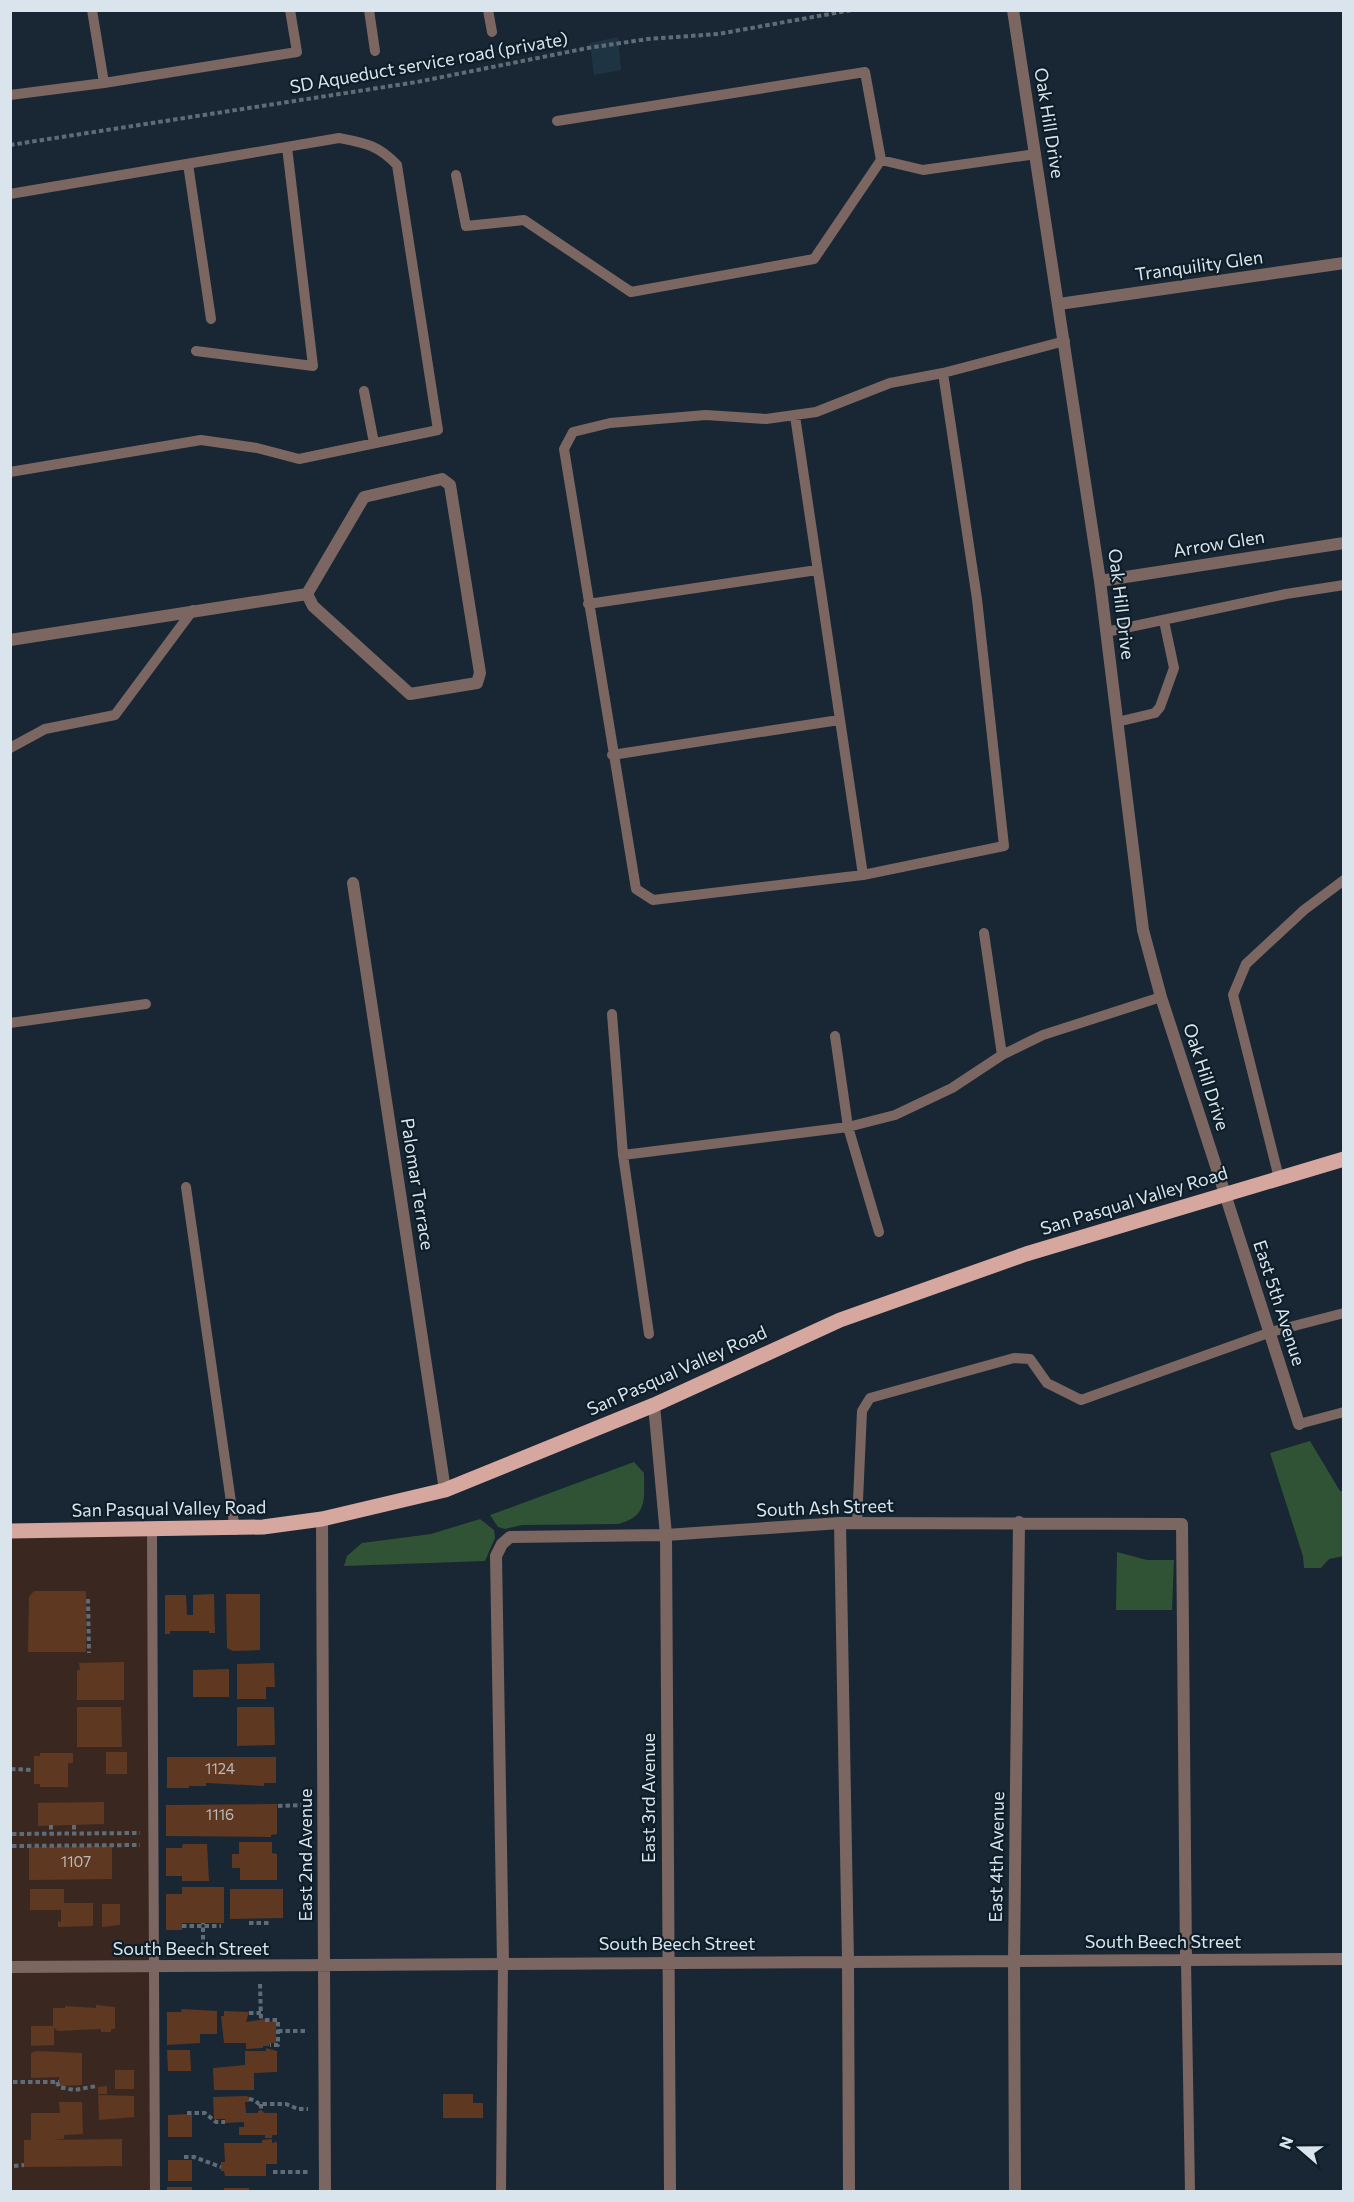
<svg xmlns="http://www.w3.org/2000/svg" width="1354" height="2202" font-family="Commissioner,sans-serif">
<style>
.commercial{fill:#3a2820}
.built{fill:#1f3443}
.green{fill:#305335}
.building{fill:#5f3822}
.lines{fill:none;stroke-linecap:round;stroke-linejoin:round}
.path{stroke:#5f6c77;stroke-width:4;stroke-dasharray:4.5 3;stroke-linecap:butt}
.service{stroke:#7c6662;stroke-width:10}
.minor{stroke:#7c6662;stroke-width:12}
.tertiary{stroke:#7c6662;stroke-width:12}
.primary{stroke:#d5a79f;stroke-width:15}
.labels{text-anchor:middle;stroke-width:4.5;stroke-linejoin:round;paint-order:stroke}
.number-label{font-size:15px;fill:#bbb9ba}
.street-label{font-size:18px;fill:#dae4ec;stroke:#0e1e29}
</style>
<rect width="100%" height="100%" fill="#182733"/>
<path class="commercial" d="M 152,1530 L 155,2191 L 11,2191 L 10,1531 Z"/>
<path class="built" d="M 618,37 L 621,70 L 594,75 L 590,43 Z"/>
<path class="green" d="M 1310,1441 L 1340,1491 L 1343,1491 L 1344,1556 L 1329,1559 L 1321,1568 L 1304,1568 L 1303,1556 L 1270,1453 Z
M 634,1462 L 644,1473 C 644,1499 648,1517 618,1524 L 522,1525 L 505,1529 L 498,1527 L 490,1515 Z
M 480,1519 L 494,1530 L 495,1538 L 485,1561 L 344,1566 L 347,1556 L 362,1543 L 431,1534 Z
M 1117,1552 L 1147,1560 L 1174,1560 L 1172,1610 L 1116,1610 Z"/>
<path class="building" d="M 34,1591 L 86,1591 L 86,1652 L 28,1652 L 29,1597 Z
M 214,1594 L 215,1633 L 209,1633 L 209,1631 L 170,1631 L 170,1634 L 165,1634 L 165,1595 L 186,1595 L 187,1615 L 193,1615 L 193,1595 Z
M 226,1594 L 260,1594 L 260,1650 L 233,1651 L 227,1648 Z
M 124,1662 L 124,1700 L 77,1700 L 77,1670 L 80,1670 L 79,1663 Z
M 274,1663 L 275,1687 L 266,1687 L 266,1699 L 237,1699 L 237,1664 Z
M 229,1669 L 229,1697 L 193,1697 L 193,1670 Z
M 77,1707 L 121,1707 L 122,1747 L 77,1747 Z
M 237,1707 L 274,1707 L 275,1745 L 237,1746 Z
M 106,1752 L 127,1752 L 127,1774 L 106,1774 Z
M 40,1753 L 73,1753 L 73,1763 L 68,1763 L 68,1787 L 40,1787 L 40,1784 L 34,1784 L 34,1756 L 40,1756 Z
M 167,1757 L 276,1757 L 276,1783 L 264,1783 L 264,1786 L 206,1783 L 206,1786 L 189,1786 L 189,1788 L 167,1788 Z
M 104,1802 L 104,1824 L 38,1826 L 38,1803 Z
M 277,1804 L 277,1834 L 271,1835 L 271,1837 L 166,1836 L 166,1805 Z
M 239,1842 L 272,1842 L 272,1853 L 277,1854 L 277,1880 L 240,1880 L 240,1868 L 232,1868 L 232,1854 L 239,1854 Z
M 183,1844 L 207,1844 L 209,1881 L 182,1881 L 182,1876 L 166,1876 L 166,1848 L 182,1848 Z
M 105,1846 L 112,1846 L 112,1879 L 29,1880 L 29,1847 Z
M 182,1887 L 224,1887 L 224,1923 L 182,1923 L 182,1930 L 166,1930 L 166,1894 L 182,1894 Z
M 30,1889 L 64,1889 L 64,1903 L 93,1903 L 93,1926 L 58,1927 L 58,1921 L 61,1922 L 61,1910 L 30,1910 Z
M 230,1889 L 283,1889 L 283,1918 L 230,1919 Z
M 102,1904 L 120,1904 L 120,1925 L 102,1927 Z
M 96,2005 L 115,2007 L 115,2029 L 111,2029 L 111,2032 L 101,2032 L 101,2029 L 58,2031 L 54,2028 L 54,2045 L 31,2046 L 31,2026 L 53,2026 L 53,2008 L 65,2008 L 65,2006 L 96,2008 Z
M 182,2009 L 217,2011 L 217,2034 L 200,2034 L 200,2043 L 167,2045 L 167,2012 L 181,2012 Z
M 224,2011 L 249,2012 L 246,2022 L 265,2019 L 265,2022 L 276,2021 L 276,2043 L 270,2043 L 269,2046 L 263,2046 L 263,2048 L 246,2049 L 246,2043 L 224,2043 L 221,2016 L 224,2016 Z
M 266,2048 L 277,2051 L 277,2072 L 254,2073 L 254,2090 L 214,2090 L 213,2068 L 245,2065 L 245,2051 L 266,2051 Z
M 167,2050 L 190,2050 L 191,2071 L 168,2071 Z
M 36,2051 L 82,2053 L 82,2085 L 59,2086 L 59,2077 L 31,2078 L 31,2053 Z
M 115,2070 L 134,2070 L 134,2089 L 115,2089 Z
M 107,2086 L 107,2094 L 98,2094 L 98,2087 Z
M 443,2094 L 473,2094 L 473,2103 L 483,2103 L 483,2118 L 443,2118 Z
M 98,2095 L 134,2096 L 134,2117 L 99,2120 Z
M 246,2096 L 249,2097 L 249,2102 L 245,2102 L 246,2113 L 258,2113 L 258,2111 L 261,2110 L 265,2113 L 277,2113 L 277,2135 L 272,2135 L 272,2138 L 265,2138 L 265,2135 L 239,2135 L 239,2127 L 244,2127 L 244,2122 L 225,2123 L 225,2119 L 214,2119 L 213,2097 Z
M 59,2102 L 82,2102 L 83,2134 L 64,2135 L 64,2139 L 52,2140 L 122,2139 L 122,2166 L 24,2167 L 24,2140 L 31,2140 L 31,2113 L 60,2113 Z
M 192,2114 L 192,2137 L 168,2137 L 168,2115 Z
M 272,2139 L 272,2143 L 277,2142 L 277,2164 L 266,2164 L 266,2176 L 225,2176 L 224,2171 L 221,2171 L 221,2162 L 225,2162 L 224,2143 L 262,2143 L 262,2140 Z
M 168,2160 L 192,2160 L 192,2181 L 168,2181 Z
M 167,2187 L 192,2187 L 192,2192 L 167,2192 Z
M 224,2188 L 249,2188 L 249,2192 L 224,2192 Z"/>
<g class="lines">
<path class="path" d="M 10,145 L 417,82 L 588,48 L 648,39 L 718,34 L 852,10
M 88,1599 L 89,1653
M 11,1769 L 32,1770
M 278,1806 L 307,1805
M 51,1825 L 51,1833
M 74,1825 L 74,1833
M 12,1834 L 140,1833
M 12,1846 L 140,1845
M 249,1923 L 270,1923
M 182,1926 L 221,1926
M 203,1947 L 203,1923
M 260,1984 L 261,2019
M 249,2013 L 261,2013
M 265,2020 L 278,2020 L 278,2045 L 270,2045
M 278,2031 L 307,2031
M 13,2082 L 59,2082
M 57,2082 L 59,2087 L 74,2090 L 97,2086
M 249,2099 L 254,2100 L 259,2104 L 286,2104 L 298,2109 L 308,2109
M 261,2104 L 261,2110
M 187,2113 L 205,2113 L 216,2122 L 225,2122
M 184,2157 L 194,2157 L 221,2167
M 14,2166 L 24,2165
M 273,2172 L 308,2172"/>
<path class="service" d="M 92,10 L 104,83
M 369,10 L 375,51
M 488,10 L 492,32
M 10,95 L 104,83 L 297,52 L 290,10
M 557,121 L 865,72 L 881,160 L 923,170 L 1036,154
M 188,164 L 211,319
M 456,175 L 466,226 L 524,220 L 631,292 L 814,259 L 881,160
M 10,194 L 339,138 C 365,143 378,145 397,165 L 438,430 L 299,459 L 257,448 L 201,440 L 10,472
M 196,351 L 313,366 L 287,147
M 943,373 L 977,599 L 1004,846 L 863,875 L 653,900 L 636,889 L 564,449 L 573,432 L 610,423 L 706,415 L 766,419 L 816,412 L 890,383 L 943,373 L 1065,341
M 364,391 L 374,443
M 795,416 L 863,875
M 588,604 L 817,570
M 1106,632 L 1286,594 L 1344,585
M 1117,722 L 1155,713 L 1160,707 L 1174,668 L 1164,621
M 10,748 L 45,729 L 115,715 L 193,610
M 612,755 L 839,720
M 984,933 L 1002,1055
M 612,1014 L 623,1155 L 649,1334
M 10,1023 L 146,1004
M 835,1036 L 848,1127 L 879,1232
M 623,1155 L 848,1127 L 895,1115 L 952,1088 L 1002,1055 L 1043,1035 L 1161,997
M 1279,1178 L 1233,995 L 1246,964 L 1304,910 L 1344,880
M 186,1187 L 235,1530
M 1299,1424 L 1344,1412
M 857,1523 L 862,1411 L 870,1398 L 1014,1358 L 1030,1359 L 1047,1383 L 1081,1400 L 1271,1332 L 1344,1313
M 152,1530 L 155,2192
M 1186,1960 L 1190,2192
M 501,2192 L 503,1962"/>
<path class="minor" d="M 1059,304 L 1344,263
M 442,479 L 450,485 L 480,673 L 477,683 L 410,694 L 313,606 L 307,594 L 364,497 Z
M 1100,581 L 1344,543
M 10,640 L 307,594
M 353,883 L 445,1490
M 1225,1194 L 1299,1424
M 654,1405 L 666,1535 L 670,2192
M 322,1519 L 325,2192
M 840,1523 L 848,1961 L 849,2192
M 503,1962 L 496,1556 L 502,1544 L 510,1537 L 666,1535 L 840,1523 L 1182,1524 L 1186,1960
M 10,1967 L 1344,1959
M 1015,2192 L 1014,1960 L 1019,1522"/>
<path class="tertiary" d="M 1013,10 L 1100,581 L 1143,930 L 1161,997 L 1225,1194"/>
<path class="primary" d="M 10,1531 L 263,1527 L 322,1519 L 445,1490 L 654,1405 L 840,1320 L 1026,1254 L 1344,1159"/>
</g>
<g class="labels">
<g class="number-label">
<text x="220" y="1774">1124</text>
<text x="220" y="1820">1116</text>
<text x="76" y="1867">1107</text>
</g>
<g class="street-label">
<text transform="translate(429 63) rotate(-10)" y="6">SD Aqueduct service road (private)</text>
<text transform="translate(1049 123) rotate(81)" y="6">Oak Hill Drive</text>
<text transform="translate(1199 266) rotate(-8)" y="6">Tranquility Glen</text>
<text transform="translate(1219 544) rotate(-9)" y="6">Arrow Glen</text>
<text transform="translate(1121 604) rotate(83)" y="6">Oak Hill Drive</text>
<text transform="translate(1206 1077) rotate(72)" y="6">Oak Hill Drive</text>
<text transform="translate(417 1184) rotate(81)" y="6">Palomar Terrace</text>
<text transform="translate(1134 1201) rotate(-17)" y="6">San Pasqual Valley Road</text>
<text transform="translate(1279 1303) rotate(72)" y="6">East 5th Avenue</text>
<text transform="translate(677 1371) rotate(-24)" y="6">San Pasqual Valley Road</text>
<text transform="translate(825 1508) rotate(-2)" y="6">South Ash Street</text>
<text transform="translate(169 1509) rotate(-1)" y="6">San Pasqual Valley Road</text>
<text transform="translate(649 1798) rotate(-90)" y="6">East 3rd Avenue</text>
<text transform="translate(306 1855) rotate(-90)" y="6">East 2nd Avenue</text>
<text transform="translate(997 1857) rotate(-89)" y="6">East 4th Avenue</text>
<text x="1163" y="1948">South Beech Street</text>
<text x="677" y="1950">South Beech Street</text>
<text x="191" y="1955">South Beech Street</text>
</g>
</g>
<rect width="1354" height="2202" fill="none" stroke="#dae4ec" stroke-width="24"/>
<g transform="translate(1300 2148) rotate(290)" stroke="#0e1e29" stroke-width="4.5" paint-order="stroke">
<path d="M0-4.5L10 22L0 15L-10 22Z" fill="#dae4ec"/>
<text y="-9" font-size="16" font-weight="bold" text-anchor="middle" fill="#dae4ec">N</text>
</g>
</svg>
